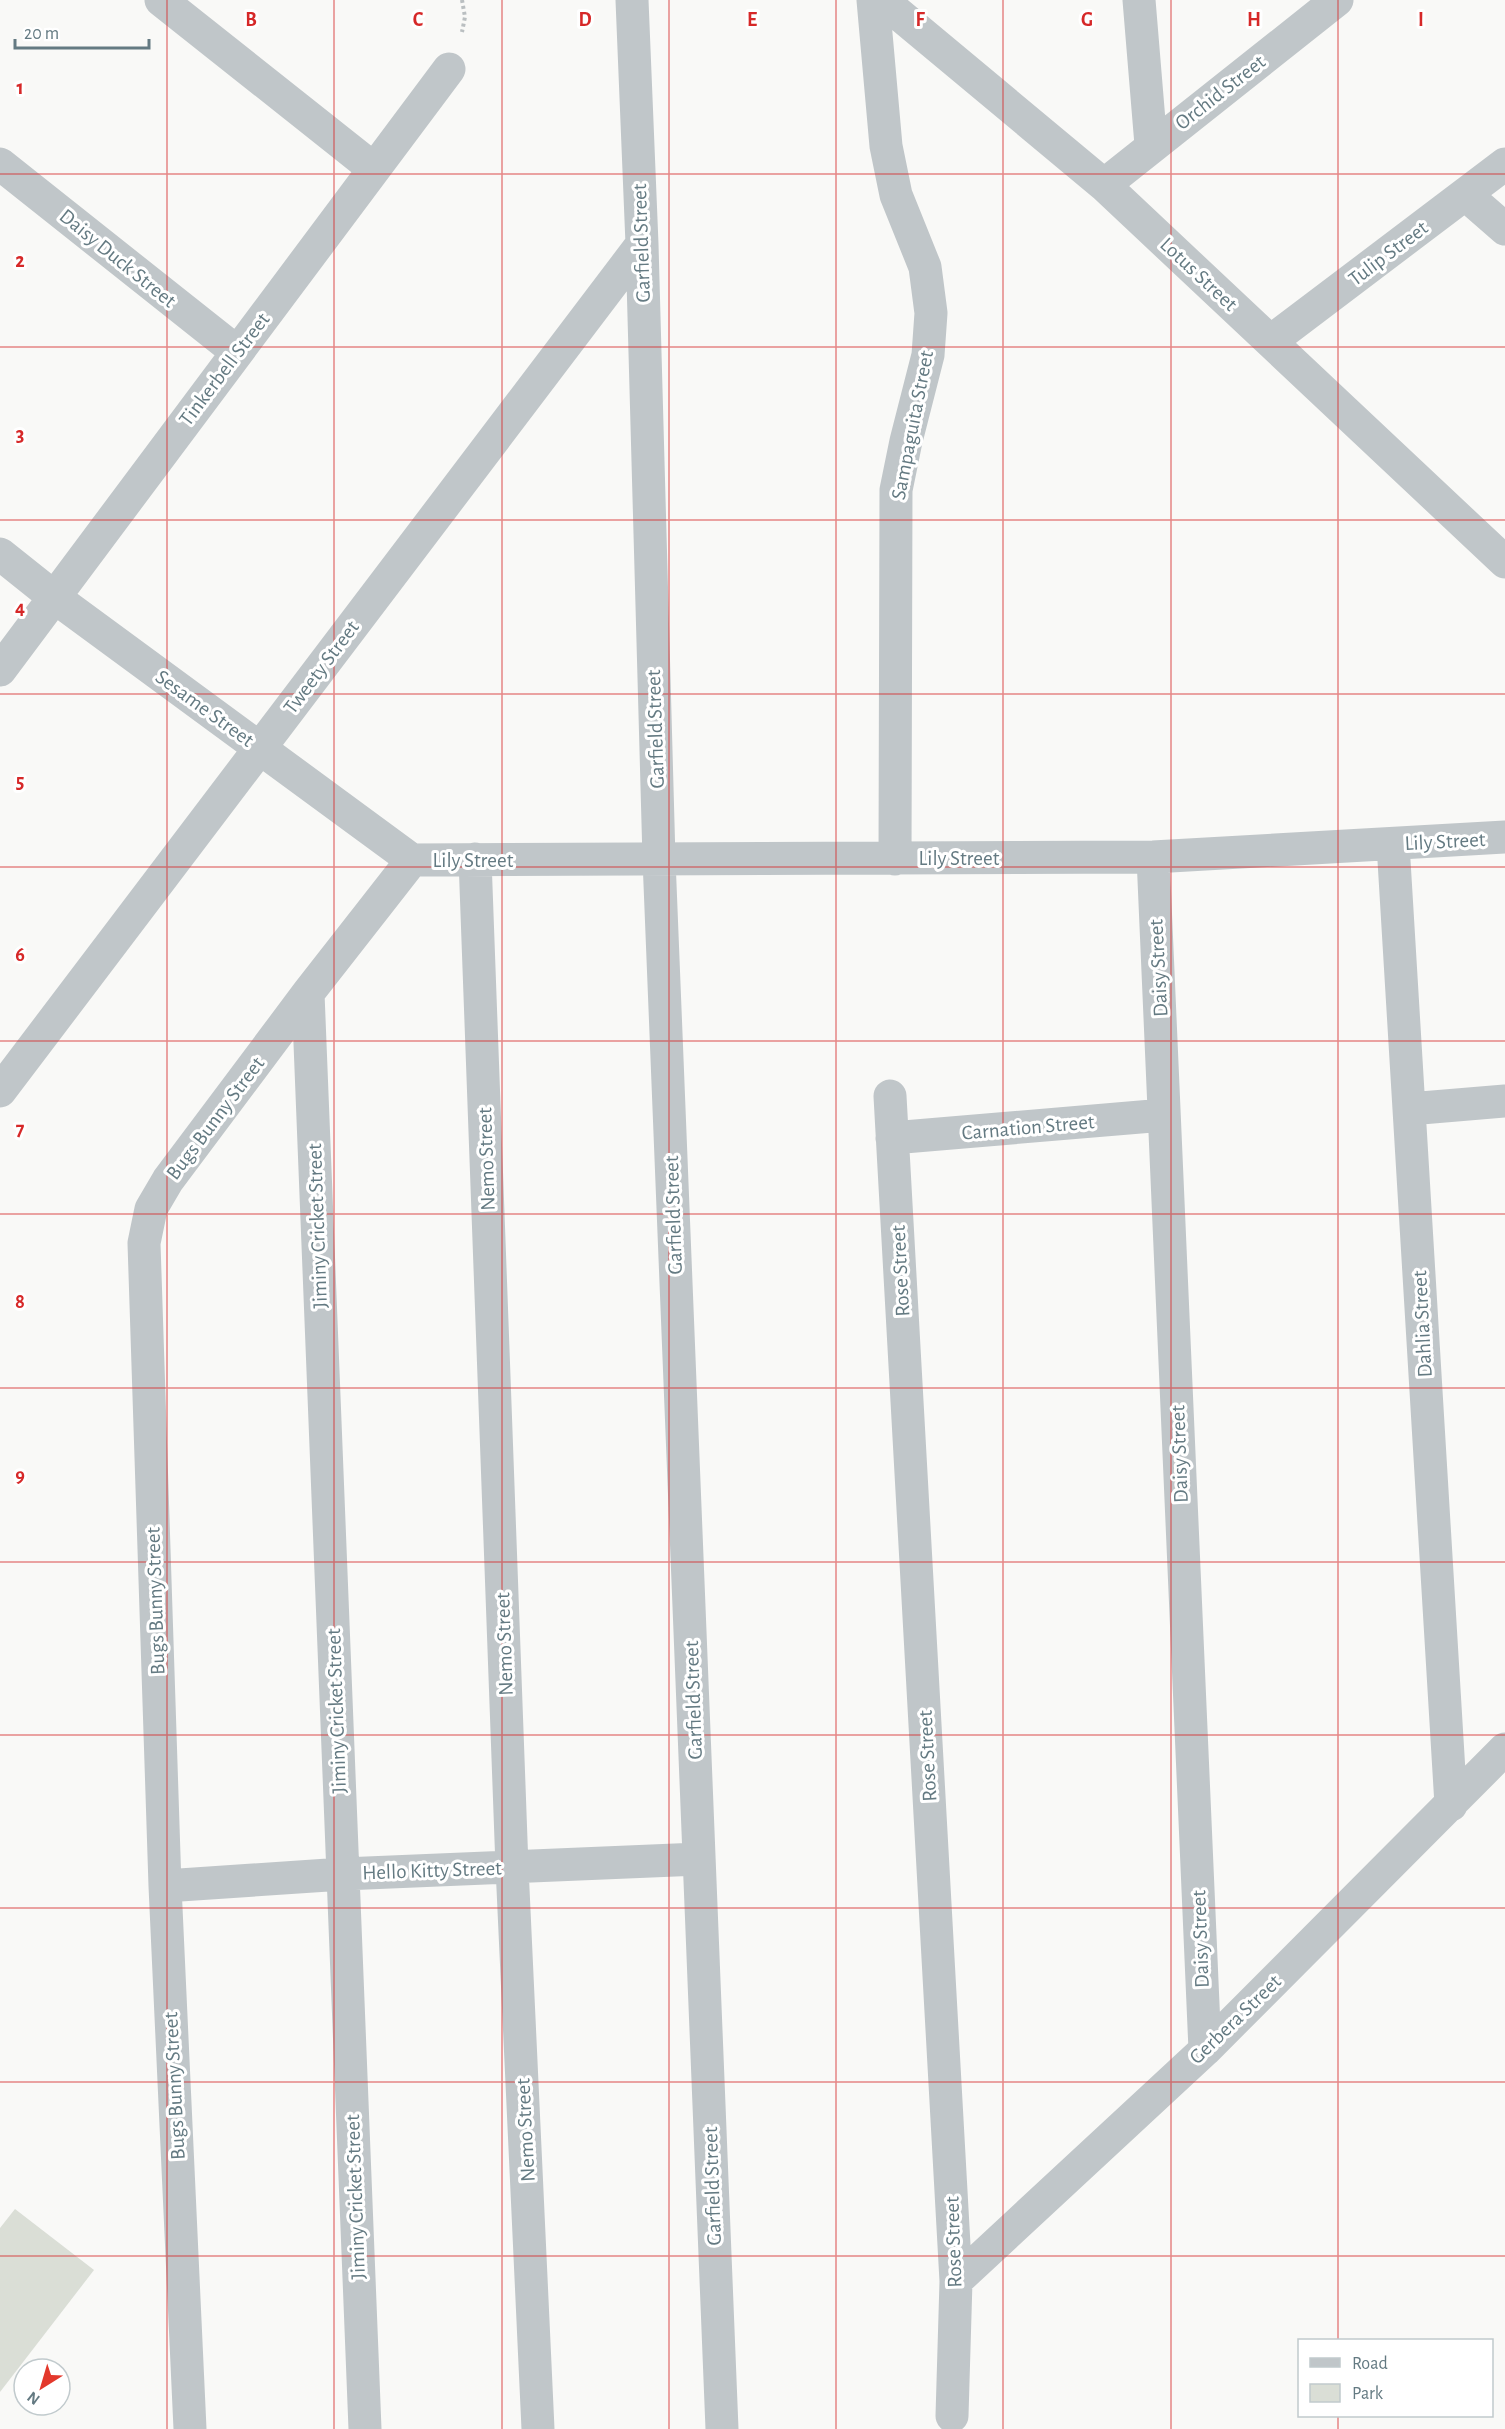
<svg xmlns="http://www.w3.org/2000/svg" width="1505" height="2429" font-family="'Alegreya Sans',sans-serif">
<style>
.green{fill:#daded6}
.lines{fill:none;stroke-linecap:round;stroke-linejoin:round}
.path{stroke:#babfc1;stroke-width:4;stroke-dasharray:3 3;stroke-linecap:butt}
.street{stroke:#c0c6c9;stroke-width:33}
.grid{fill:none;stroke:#d62828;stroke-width:1.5;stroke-opacity:0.55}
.labels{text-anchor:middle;stroke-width:6;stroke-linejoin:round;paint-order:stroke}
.street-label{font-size:21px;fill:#647a82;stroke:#fff}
.grid-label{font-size:20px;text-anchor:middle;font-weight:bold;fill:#d62828;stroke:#fff;stroke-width:6;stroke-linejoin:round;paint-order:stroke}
</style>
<rect width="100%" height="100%" fill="#f9f9f7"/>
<path class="green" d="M 15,2209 L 94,2270 L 0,2392 L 0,2228 Z"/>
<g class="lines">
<path class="path" d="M 462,0 L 465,17 L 462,32"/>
<path class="street" d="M 161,0 L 374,169
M 632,0 L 642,244 L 659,859 L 722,2429
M 873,0 L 886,146 L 896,195 L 925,267 L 931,313 L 928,355 L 906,441 L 896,490 L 895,859
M 882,0 L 1104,185 L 1505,562
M 1139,0 L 1151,145
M 0,164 L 237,352
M 1104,185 L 1337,0
M 1466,195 L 1505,229
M 1271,341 L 1505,164
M 0,554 L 54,597 L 412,860
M 0,670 L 449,69
M 1393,844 L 1451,1805
M 1153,857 L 1205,2050
M 475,859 L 512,1867 L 538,2429
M 412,860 L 1153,857 L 1505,837
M 308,993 L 365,2429
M 0,1091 L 642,244
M 890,1096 L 956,2281 L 952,2416
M 1409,1109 L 1505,1101
M 892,1138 L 1164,1115
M 165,1886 L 343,1874 L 699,1859
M 956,2281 L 1205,2050 L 1505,1749
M 190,2429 L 165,1886 L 144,1243 L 151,1209 L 168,1180 L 308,993 L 412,860"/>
</g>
<path class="grid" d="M 167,0 L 167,2429M 334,0 L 334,2429M 502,0 L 502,2429M 669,0 L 669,2429M 836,0 L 836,2429M 1003,0 L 1003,2429M 1171,0 L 1171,2429M 1338,0 L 1338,2340M 0,174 L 1505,174M 0,347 L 1505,347M 0,520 L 1505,520M 0,694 L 1505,694M 0,867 L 1505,867M 0,1041 L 1505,1041M 0,1214 L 1505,1214M 0,1388 L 1505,1388M 0,1562 L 1505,1562M 0,1735 L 1505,1735M 0,1908 L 1505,1908M 0,2082 L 1505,2082M 0,2256 L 1505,2256M 1338,2416 L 1338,2429"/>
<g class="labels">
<g class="street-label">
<text transform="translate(1220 92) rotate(-38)" y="7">Orchid Street</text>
<text transform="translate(641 243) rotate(-92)" y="7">Garfield Street</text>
<text transform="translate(1388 253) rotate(-37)" y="7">Tulip Street</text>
<text transform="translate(118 258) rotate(39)" y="7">Daisy Duck Street</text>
<text transform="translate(1199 274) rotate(43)" y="7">Lotus Street</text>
<text transform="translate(224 369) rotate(-53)" y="7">Tinkerbell Street</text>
<text transform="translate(912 425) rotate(-79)" y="7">Sampaguita Street</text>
<text transform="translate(321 667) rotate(-53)" y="7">Tweety Street</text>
<text transform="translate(205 708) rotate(36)" y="7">Sesame Street</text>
<text transform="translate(655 729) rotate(-92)" y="7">Garfield Street</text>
<text transform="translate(1445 841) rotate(-3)" y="7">Lily Street</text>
<text x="959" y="865">Lily Street</text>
<text x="473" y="867">Lily Street</text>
<text transform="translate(1158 968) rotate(-93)" y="7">Daisy Street</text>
<text transform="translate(215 1118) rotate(-53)" y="7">Bugs Bunny Street</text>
<text transform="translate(1028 1127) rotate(-5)" y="7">Carnation Street</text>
<text transform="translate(486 1159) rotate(-92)" y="7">Nemo Street</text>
<text transform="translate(673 1215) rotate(-92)" y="7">Garfield Street</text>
<text transform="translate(317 1226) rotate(-92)" y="7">Jiminy Cricket Street</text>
<text transform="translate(900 1271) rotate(-93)" y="7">Rose Street</text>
<text transform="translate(1422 1324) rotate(-93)" y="7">Dahlia Street</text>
<text transform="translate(1179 1454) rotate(-92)" y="7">Daisy Street</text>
<text transform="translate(155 1601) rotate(-92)" y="7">Bugs Bunny Street</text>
<text transform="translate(504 1644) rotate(-92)" y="7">Nemo Street</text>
<text transform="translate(693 1700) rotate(-92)" y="7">Garfield Street</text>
<text transform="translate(336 1711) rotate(-92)" y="7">Jiminy Cricket Street</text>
<text transform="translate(927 1756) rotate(-93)" y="7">Rose Street</text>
<text transform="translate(432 1870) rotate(-2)" y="7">Hello Kitty Street</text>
<text transform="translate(1200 1939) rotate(-92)" y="7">Daisy Street</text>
<text transform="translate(1235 2019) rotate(-44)" y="7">Gerbera Street</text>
<text transform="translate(174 2086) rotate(-93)" y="7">Bugs Bunny Street</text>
<text transform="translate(525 2130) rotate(-93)" y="7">Nemo Street</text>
<text transform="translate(712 2186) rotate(-92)" y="7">Garfield Street</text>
<text transform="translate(355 2197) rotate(-92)" y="7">Jiminy Cricket Street</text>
<text transform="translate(953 2242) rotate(-92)" y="7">Rose Street</text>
</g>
</g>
<g class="grid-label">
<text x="251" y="26">B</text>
<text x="418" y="26">C</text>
<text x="585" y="26">D</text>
<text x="752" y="26">E</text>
<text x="920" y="26">F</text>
<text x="1087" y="26">G</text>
<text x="1254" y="26">H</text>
<text x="1421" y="26">I</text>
<text x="20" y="94">1</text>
<text x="20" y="267">2</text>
<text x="20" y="441">3</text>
<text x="20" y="614">4</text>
<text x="20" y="788">5</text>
<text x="20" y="961">6</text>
<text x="20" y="1135">7</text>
<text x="20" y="1308">8</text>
<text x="20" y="1482">9</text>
</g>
<rect x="1298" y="2339" width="195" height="78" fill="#ffffff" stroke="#c1cacd" stroke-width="1.5"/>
<rect x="1310" y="2358" width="30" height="9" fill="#c0c6c9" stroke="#c1cacd" stroke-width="1.5"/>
<text x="1352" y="2369" font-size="18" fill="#647a82">Road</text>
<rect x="1310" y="2384" width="30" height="18" fill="#daded6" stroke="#c1cacd" stroke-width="1.5"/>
<text x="1352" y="2399" font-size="18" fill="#647a82">Park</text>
<g transform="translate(42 2387) rotate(217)"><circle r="28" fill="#ffffff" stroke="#c1cacd" stroke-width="1.5"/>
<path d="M0-4.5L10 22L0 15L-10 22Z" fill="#e3382c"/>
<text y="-9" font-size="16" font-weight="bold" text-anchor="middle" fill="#647a82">N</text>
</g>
<path d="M15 39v9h134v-9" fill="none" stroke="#647a82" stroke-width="3"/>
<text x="24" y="39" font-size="18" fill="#647a82" stroke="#ffffff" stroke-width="4.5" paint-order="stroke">20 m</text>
</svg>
